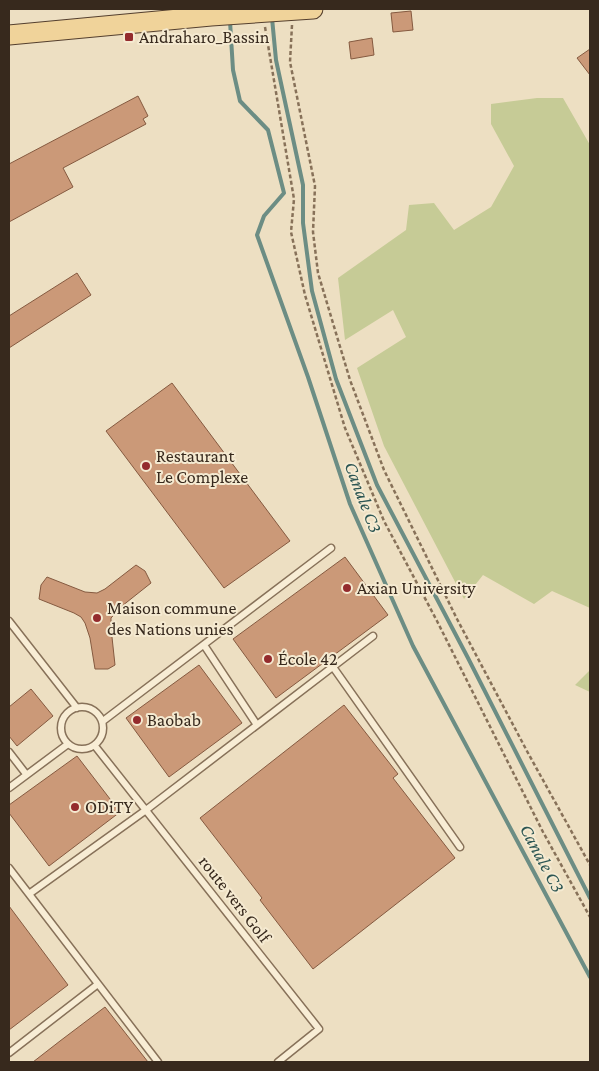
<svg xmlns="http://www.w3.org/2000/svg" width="599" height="1071" font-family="'Crimson Pro',serif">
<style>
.green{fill:#c6cb96}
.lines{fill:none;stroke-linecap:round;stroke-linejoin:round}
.stream{stroke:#6c8d84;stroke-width:4}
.building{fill:#cb9978;stroke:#855a40}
.service-casing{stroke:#877159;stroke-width:9}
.primary-casing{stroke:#543f2e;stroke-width:21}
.path{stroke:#877159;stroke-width:2.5;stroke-dasharray:4 2.5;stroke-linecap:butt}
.service{stroke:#f8edd5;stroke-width:6}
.primary{stroke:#f0d39a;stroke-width:19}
.poi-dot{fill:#942b2d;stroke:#f5ead1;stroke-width:2}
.labels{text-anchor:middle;stroke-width:4;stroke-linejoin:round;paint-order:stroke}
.poi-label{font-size:18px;fill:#37291d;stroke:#f5ead1;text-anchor:start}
.street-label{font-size:18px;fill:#37291d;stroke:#f5ead1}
.water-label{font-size:19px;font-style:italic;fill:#2d5653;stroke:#f5ead1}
</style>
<rect width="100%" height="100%" fill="#eddfc2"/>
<path class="green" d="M 537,98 L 563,98 L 590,145 L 590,608 L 552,591 L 534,604 L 483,575 L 464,599 L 384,446 L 357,368 L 406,337 L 393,310 L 345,340 L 338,278 L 406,230 L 409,205 L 434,203 L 454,230 L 491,207 L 514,166 L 491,124 L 491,104 Z
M 590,670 L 590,692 L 575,685 Z"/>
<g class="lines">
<path class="stream" d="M 272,18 L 276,60 L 303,185 L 303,223 L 312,291 L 336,379 L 377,485 L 468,658 L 590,898
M 230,21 L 233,70 L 240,101 L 268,130 L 284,193 L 264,216 L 257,235 L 308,377 L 350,504 L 413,646 L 590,977"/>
</g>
<path class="building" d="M 411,11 L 413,30 L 393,32 L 391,13 Z
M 372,38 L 374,55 L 351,59 L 349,42 Z
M 590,49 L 590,75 L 577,58 Z
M 138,96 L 148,116 L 143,119 L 146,124 L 63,168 L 73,187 L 9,222 L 9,164 Z
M 77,273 L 91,295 L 9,348 L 9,316 Z
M 172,383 L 290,541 L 224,588 L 106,431 Z
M 345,557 L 388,615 L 276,698 L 233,639 Z
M 136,565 L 145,571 L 151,583 L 122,606 L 111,618 L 111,628 L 115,665 L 108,669 L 95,669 L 90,638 L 85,623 L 81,617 L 74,613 L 39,599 L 41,585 L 47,577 L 85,592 L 97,593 L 105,589 Z
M 199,665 L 242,723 L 169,777 L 126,718 Z
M 31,689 L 53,716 L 17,746 L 9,736 L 9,707 Z
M 344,705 L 398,774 L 393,778 L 455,858 L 313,969 L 260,900 L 262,898 L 200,818 Z
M 77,756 L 120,812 L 49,866 L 9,813 L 9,805 Z
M 9,906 L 68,985 L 9,1030 Z
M 105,1007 L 148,1062 L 33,1062 L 60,1041 Z"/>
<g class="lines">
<g class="service-casing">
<path id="service" d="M 9,621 L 77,708
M 204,645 L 257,725
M 333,667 L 460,847
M61 728a21 21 0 1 1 42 0a21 21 0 1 1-42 0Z
M 103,721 L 331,548
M 95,746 L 319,1029 L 278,1062
M 9,752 L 26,774
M 9,788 L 68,744
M 9,868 L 158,1062
M 29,894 L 146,810 L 373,636
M 9,1053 L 98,984"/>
</g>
<g class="primary-casing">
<path id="primary" d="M 9,35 L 211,16 L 313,9"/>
</g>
<path class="path" d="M 292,25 L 290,62 L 315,186 L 313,232 L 318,273 L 350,380 L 384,470 L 457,619 L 528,753 L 590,865
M 265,27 L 294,199 L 291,232 L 305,295 L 345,428 L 384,521 L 437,621 L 543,832 L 590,917"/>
<use href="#service" class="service"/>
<use href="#primary" class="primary"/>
</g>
<g class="poi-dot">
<rect x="124" y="32" width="10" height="10" rx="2.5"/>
<circle cx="146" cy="466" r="5"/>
<circle cx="347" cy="588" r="5"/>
<circle cx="97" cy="618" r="5"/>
<circle cx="268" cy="659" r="5"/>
<circle cx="137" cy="720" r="5"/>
<circle cx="75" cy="807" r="5"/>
</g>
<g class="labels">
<g class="poi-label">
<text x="139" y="43">Andraharo_Bassin</text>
<text x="156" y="462">Restaurant<tspan x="156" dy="21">Le Complexe</tspan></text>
<text x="357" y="594">Axian University</text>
<text x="107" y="614">Maison commune<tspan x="107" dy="21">des Nations unies</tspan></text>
<text x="278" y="665">École 42</text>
<text x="147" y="726">Baobab</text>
<text x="85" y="813">ODiTY</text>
</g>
<g class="street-label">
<text transform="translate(235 899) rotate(52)" y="6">route vers Golf</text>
</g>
<g class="water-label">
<text transform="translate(364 497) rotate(69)" y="7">Canale C3</text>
<text transform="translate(543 858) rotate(62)" y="7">Canale C3</text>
</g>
</g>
<rect width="599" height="1071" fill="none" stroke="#37291d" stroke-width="20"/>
</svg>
